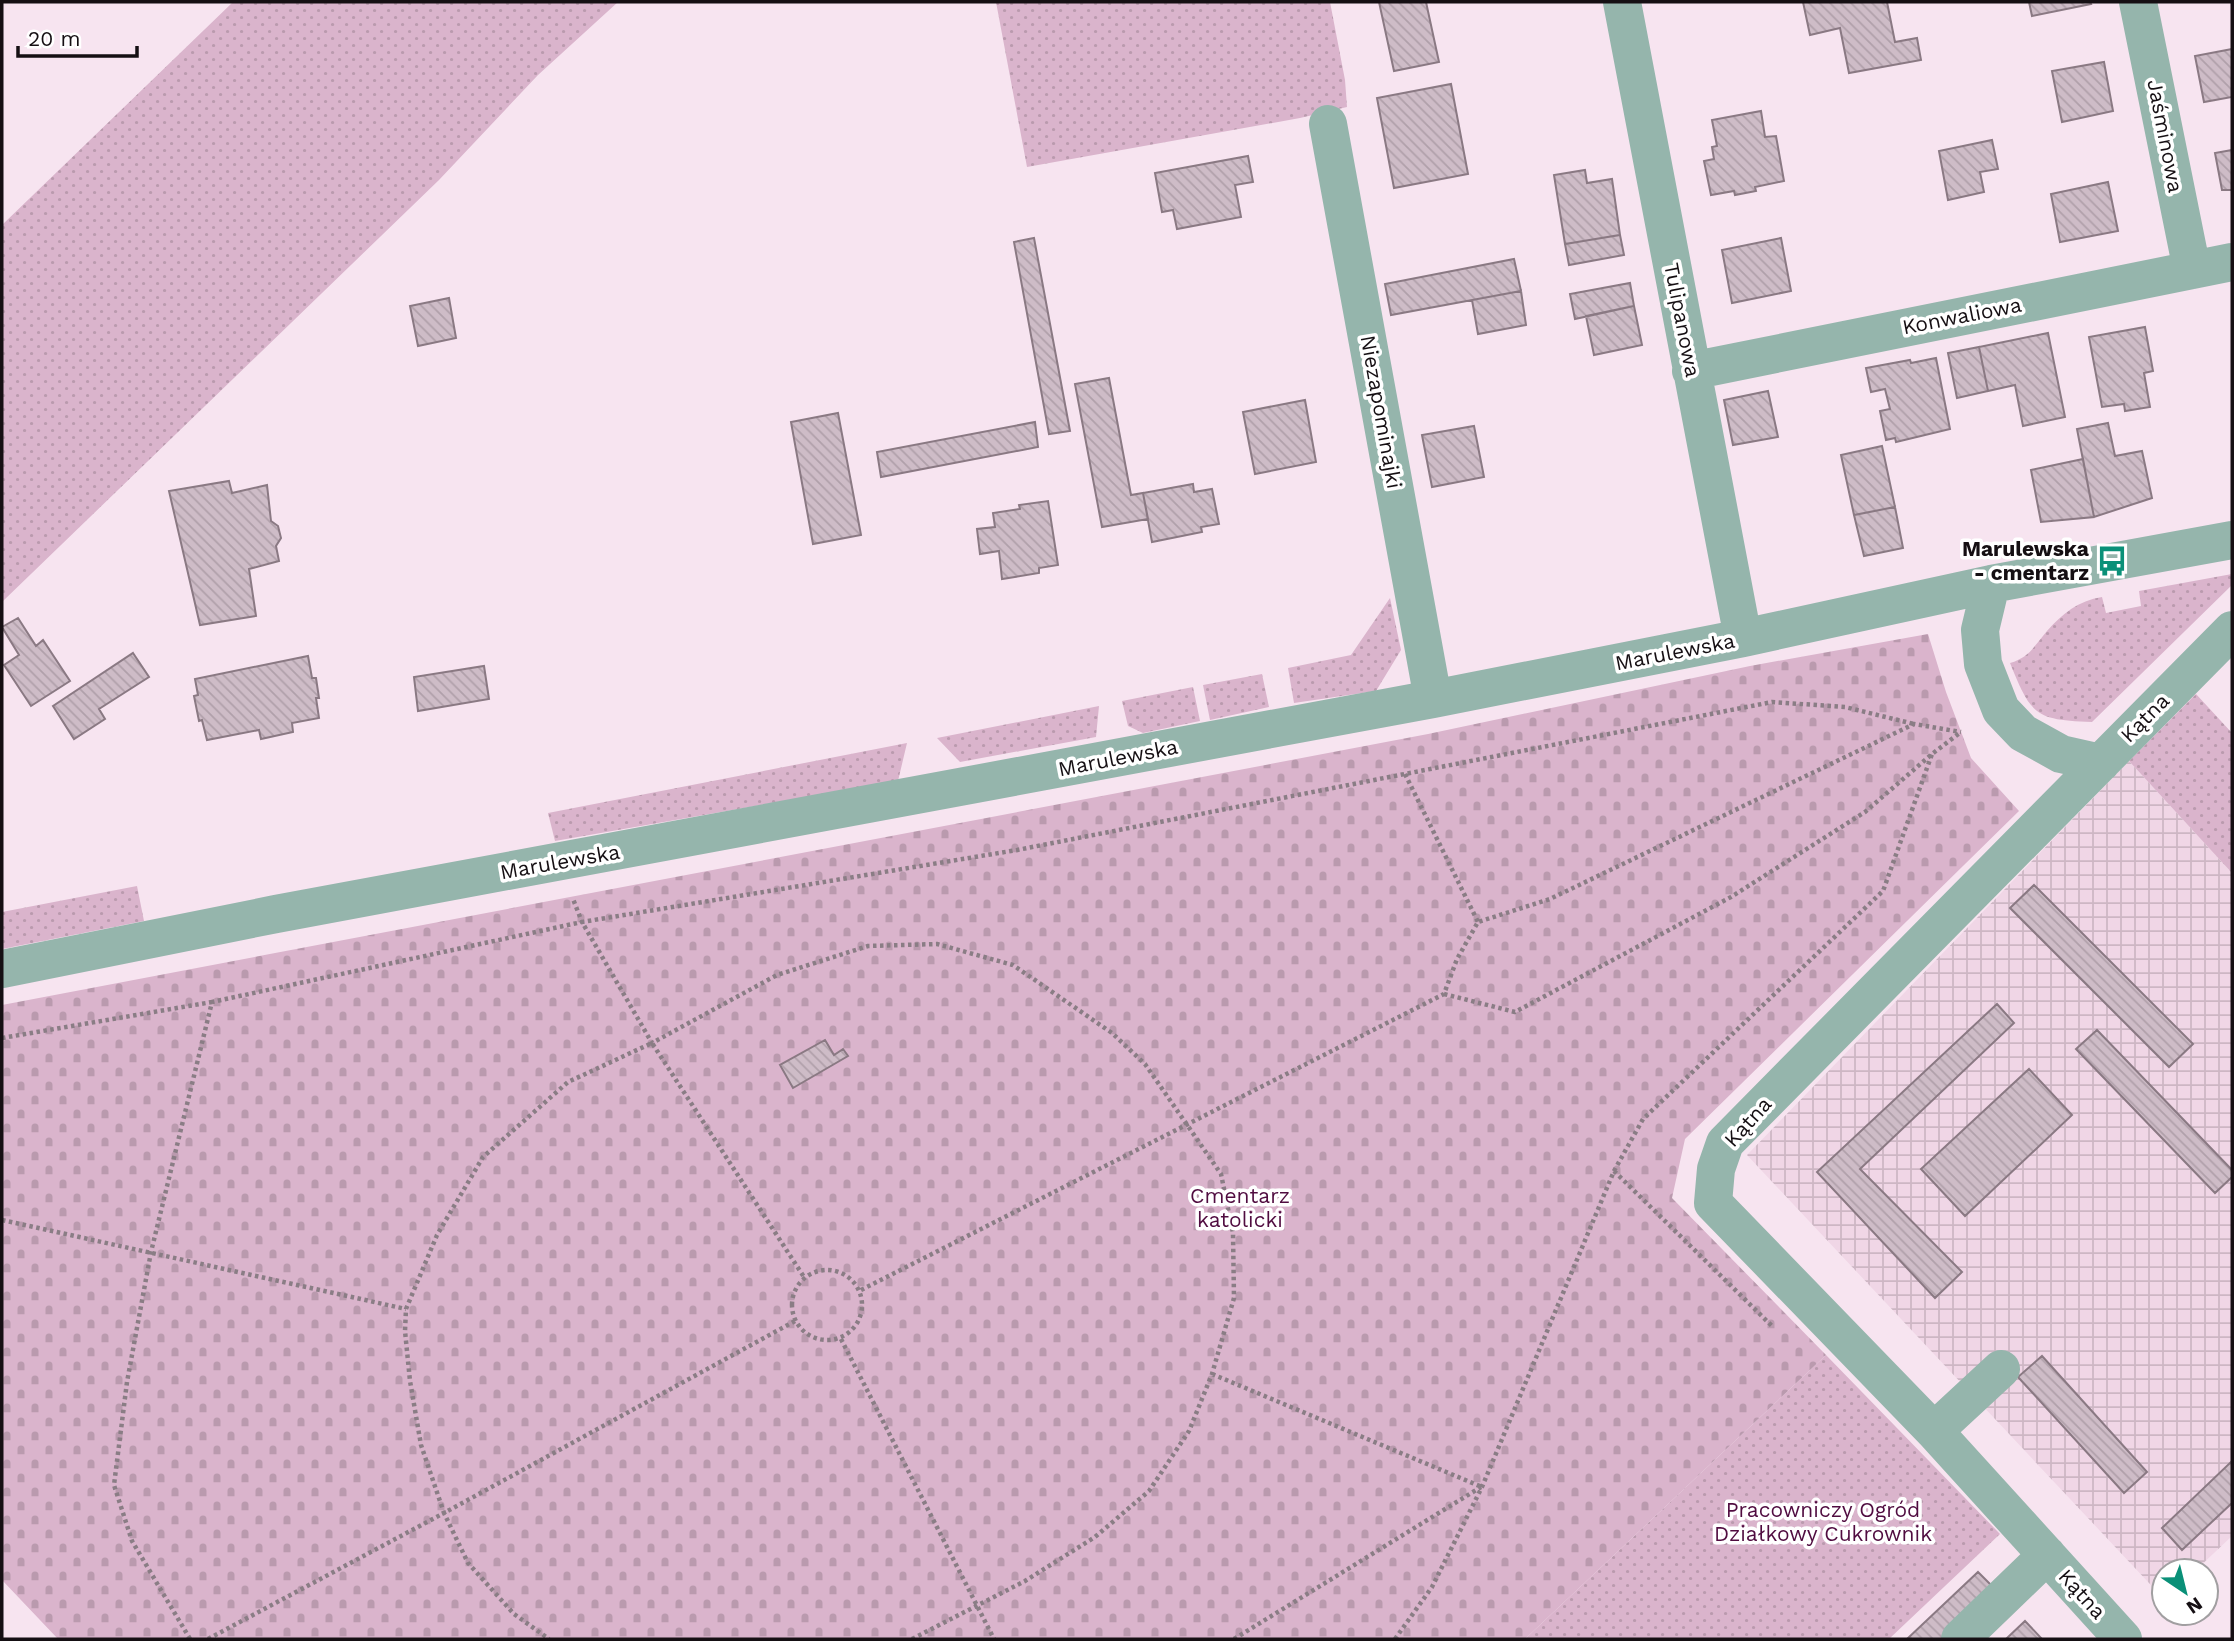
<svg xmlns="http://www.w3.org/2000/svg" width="2234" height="1641" font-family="'Work Sans',sans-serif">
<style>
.industrial{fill:url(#industrial-grid)}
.grass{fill:url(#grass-dots)}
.cemetery{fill:url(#cemetery-stones)}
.building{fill:url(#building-back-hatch);stroke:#8a7983;stroke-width:2}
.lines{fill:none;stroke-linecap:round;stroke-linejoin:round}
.path{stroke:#8a7d85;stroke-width:4.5;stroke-dasharray:3.5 3.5;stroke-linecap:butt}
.minor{stroke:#95b5ac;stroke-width:38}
.labels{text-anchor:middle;stroke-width:7;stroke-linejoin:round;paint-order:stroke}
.street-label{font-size:21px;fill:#150f13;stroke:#fff}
.poi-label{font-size:21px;font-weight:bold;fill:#150f13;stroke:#fff;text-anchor:end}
.park-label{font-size:21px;fill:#500c40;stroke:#fff}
</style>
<defs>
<pattern id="industrial-grid" width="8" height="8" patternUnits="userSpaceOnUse" patternTransform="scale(1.75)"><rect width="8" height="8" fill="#f0d6e6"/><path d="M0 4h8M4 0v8" fill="none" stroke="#cdb6c4"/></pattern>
<pattern id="grass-dots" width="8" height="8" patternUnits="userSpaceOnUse" patternTransform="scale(1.75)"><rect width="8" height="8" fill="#dab4cc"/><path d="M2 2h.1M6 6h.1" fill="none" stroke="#ba9aae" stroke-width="1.8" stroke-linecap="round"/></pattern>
<pattern id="cemetery-stones" width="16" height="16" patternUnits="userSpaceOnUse" patternTransform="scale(1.75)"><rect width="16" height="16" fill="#dab4cc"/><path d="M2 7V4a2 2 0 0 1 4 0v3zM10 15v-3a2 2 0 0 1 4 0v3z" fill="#ba9aae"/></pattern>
<pattern id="building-back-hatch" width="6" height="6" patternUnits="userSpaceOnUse" patternTransform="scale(1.75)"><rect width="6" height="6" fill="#cebcc7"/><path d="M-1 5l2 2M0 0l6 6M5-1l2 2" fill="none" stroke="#b0a0aa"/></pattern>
</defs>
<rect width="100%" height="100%" fill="#f7e4f0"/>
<path class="industrial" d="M 2129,761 L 2232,873 L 2232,1536 L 2195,1571 L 2164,1571 L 2164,1599 L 1747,1155 Z"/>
<path class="grass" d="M 233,2 L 618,2 L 538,75 L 439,180 L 2,602 L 2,225 Z
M 996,2 L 1330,2 L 1345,80 L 1347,107 L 1300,118 L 1027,167 Z
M 2232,574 L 2232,585 L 2092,722 C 2035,720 2031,715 2010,663 C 2030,657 2034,646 2047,631 C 2063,613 2078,601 2102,597 L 2106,613 L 2141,606 L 2139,591 Z
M 1390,598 L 1401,650 L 1376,691 L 1294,703 L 1288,668 L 1351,655 Z
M 1262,674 L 1269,707 L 1210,720 L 1203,685 Z
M 1193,687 L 1200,721 L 1143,733 L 1128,726 L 1122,701 Z
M 2196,694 L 2232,733 L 2232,873 L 2129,761 Z
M 1099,706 L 1096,737 L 960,762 L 937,738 Z
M 907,743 L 898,781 L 555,841 L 548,813 Z
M 137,886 L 144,921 L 2,949 L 2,912 Z
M 1826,1355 L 2000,1534 L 1889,1639 L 1525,1639 Z"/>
<path class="cemetery" d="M 1928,634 L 1946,692 L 1971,758 L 2019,811 L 1685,1139 L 1672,1198 L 1826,1355 L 1525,1639 L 58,1639 L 2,1580 L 2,1005 L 1428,734 L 1750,666 Z"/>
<path class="building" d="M 1379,2 L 1426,2 L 1439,62 L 1394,71 Z
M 1803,2 L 1887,2 L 1895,42 L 1917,38 L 1921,60 L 1849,73 L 1840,28 L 1810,35 Z
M 2029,2 L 2090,2 L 2091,4 L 2032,16 Z
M 2232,49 L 2232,97 L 2204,102 L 2195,56 Z
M 2104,62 L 2113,111 L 2062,122 L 2052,71 Z
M 1451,84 L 1468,174 L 1394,188 L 1377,98 Z
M 1761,111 L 1765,137 L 1776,136 L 1784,181 L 1755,187 L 1756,191 L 1735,195 L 1734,191 L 1711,195 L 1704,161 L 1714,159 L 1712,147 L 1717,146 L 1712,120 Z
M 1992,140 L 1998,169 L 1980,172 L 1984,192 L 1948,200 L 1939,151 Z
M 2232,150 L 2232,190 L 2222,190 L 2215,153 Z
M 1248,156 L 1253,182 L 1235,185 L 1241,217 L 1177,229 L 1173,210 L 1162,212 L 1155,173 Z
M 1585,170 L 1587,183 L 1612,179 L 1620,235 L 1565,244 L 1554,175 Z
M 2108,182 L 2118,231 L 2060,242 L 2051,194 Z
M 1620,235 L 1624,255 L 1569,265 L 1565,244 Z
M 1034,238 L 1070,431 L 1049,434 L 1014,242 Z
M 1781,238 L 1791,291 L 1732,303 L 1722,250 Z
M 1514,259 L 1521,291 L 1391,315 L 1385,284 Z
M 1630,283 L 1634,306 L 1575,319 L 1570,294 Z
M 1521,291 L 1526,325 L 1478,334 L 1472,300 Z
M 449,298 L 456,338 L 418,346 L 410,306 Z
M 1634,306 L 1642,345 L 1594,355 L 1586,316 Z
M 2145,327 L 2153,371 L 2144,373 L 2150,407 L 2125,411 L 2124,404 L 2102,407 L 2089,337 Z
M 2048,333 L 2065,417 L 2023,426 L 2015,385 L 1988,391 L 1979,347 Z
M 1979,347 L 1988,391 L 1957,398 L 1948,353 Z
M 1936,358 L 1950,429 L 1896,442 L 1895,438 L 1886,440 L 1880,411 L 1890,409 L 1885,389 L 1871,392 L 1866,368 L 1910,360 L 1911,363 Z
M 1109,378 L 1131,495 L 1143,493 L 1148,519 L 1102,527 L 1075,384 Z
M 1768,391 L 1778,437 L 1733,445 L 1724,400 Z
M 1305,400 L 1316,462 L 1255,474 L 1243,412 Z
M 838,413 L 861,535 L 813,544 L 791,422 Z
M 1035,422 L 1038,447 L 881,477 L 877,452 Z
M 2108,423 L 2115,456 L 2142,451 L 2152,498 L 2094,517 L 2077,429 Z
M 1474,426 L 1484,477 L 1432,487 L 1422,435 Z
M 1882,446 L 1895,507 L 1854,515 L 1841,455 Z
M 2083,459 L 2094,517 L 2041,522 L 2031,470 Z
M 229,481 L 232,493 L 267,485 L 271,521 L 278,526 L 281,538 L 276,546 L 279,561 L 249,569 L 256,616 L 200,625 L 169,491 Z
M 1193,484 L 1194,492 L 1212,489 L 1219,524 L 1201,527 L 1202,532 L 1152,542 L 1143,493 Z
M 1048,501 L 1058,565 L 1039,568 L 1039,573 L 1002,579 L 999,551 L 980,554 L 977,529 L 995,527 L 993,513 L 1020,509 L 1019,505 Z
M 1895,507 L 1903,548 L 1864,556 L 1854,515 Z
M 18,618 L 36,646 L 43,640 L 70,681 L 31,706 L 4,665 L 19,655 L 2,627 Z
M 133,653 L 149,677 L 99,709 L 105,719 L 74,739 L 53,706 Z
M 308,656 L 312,678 L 316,678 L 319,698 L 316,698 L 319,718 L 292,723 L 293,732 L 261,739 L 259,730 L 207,740 L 202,720 L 199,721 L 194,696 L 198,695 L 195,679 Z
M 484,666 L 489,699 L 418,711 L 414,677 Z
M 2034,885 L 2193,1044 L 2169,1067 L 2010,908 Z
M 1997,1004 L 2014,1023 L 1860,1169 L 1962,1272 L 1935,1298 L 1817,1172 Z
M 2097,1030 L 2232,1170 L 2232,1177 L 2215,1193 L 2076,1049 Z
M 825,1040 L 834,1055 L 843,1049 L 848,1056 L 793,1088 L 780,1065 Z
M 2029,1069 L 2072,1115 L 1965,1216 L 1921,1169 Z
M 2042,1356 L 2147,1472 L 2124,1493 L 2018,1377 Z
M 2232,1461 L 2232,1503 L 2182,1550 L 2162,1528 Z
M 1978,1572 L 1995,1589 L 1943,1639 L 1907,1639 Z
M 2025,1621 L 2042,1639 L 2006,1639 Z"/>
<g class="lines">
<path class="path" d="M 1405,774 L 1478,922
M 1444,994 L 1515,1012 L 1731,897 L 1865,812 L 1932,754 L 1961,732
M 2,1038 L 212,1002
M 1614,1171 L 1773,1327
M 2,1220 L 406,1309
M792 1305a35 35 0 1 1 70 0a35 35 0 1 1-70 0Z
M 861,1290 L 1444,994 L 1457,959 L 1478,922 L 1550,899 L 1914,724 L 1961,732
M 795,1321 L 444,1513 L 421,1445 L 410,1381 L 405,1331 L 406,1309 L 437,1235 L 483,1157 L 568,1082 L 652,1043 L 804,1277
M 841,1339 L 994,1639
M 1212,1374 L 1482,1487
M 190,1639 L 132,1541 L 114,1485 L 127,1382 L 151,1252 L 212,1002 L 582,922 L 573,899
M 208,1639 L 444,1513 L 468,1563 L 514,1614 L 549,1639
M 912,1639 L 1025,1581 L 1095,1537 L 1149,1491 L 1189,1431 L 1212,1374 L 1234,1298 L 1233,1233 L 1221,1174 L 1145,1064 L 1112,1033 L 1013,965 L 937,944 L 868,946 L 777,975 L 652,1043 L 582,922 L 1017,850 L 1772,702 L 1845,707 L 1914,724
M 1234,1639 L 1481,1487
M 1395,1639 L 1432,1587 L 1482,1487 L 1614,1171 L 1643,1119 L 1883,891 L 1932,754"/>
<path class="minor" d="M 1622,2 L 1743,638
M 2138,2 L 2192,270
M 1328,124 L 1433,699
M 1691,371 L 2232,262
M 1991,584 L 1980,630 L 1983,664 L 2001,710 L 2023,733 L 2061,754 L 2101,763
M 2,969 L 276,914 L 1433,699 L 1743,638 L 1991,584 L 2232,540
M 1934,1431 L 2001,1369
M 1960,1639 L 2047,1555
M 2123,1639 L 1934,1431 L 1713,1203 L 1716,1169 L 1725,1143 L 2232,630"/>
</g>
<defs>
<g id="bus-bare" transform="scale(2.415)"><path d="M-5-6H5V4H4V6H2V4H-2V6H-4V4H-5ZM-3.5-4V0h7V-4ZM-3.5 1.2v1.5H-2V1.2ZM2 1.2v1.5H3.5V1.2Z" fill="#0a9078" stroke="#fff" stroke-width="2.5" paint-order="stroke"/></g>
</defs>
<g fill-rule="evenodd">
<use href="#bus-bare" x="2112" y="561"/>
</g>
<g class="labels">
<g class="street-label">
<text transform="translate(2165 136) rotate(79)" y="7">Jaśminowa</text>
<text transform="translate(1962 316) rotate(-11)" y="7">Konwaliowa</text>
<text transform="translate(1682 320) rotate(79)" y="7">Tulipanowa</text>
<text transform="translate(1381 412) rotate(80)" y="7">Niezapominajki</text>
<text transform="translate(1675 652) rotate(-11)" y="7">Marulewska</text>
<text transform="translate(2145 718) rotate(-45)" y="7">Kątna</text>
<text transform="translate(1118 758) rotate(-11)" y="7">Marulewska</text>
<text transform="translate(560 862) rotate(-10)" y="7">Marulewska</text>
<text transform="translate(1748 1122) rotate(-48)" y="7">Kątna</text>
<text transform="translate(2082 1594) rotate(48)" y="7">Kątna</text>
</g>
<g class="poi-label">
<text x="2089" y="556">Marulewska<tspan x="2089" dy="24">- cmentarz</tspan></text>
</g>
<g class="park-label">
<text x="1240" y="1203">Cmentarz<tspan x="1240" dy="24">katolicki</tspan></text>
<text x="1823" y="1517">Pracowniczy Ogród<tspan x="1823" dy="24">Działkowy Cukrownik</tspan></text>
</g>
</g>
<rect width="2234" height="1641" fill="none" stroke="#150f13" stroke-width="7"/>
<g transform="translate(2185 1592) rotate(145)"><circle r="33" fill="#ffffff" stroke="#a19fa1" stroke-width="2"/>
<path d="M0-5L12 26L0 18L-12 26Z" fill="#0a9078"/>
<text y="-10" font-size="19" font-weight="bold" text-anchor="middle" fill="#150f13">N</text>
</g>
<path d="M18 46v10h119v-10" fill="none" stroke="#150f13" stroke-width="3.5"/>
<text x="28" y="46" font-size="21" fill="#150f13" stroke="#ffffff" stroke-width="5" paint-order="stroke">20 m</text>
</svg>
